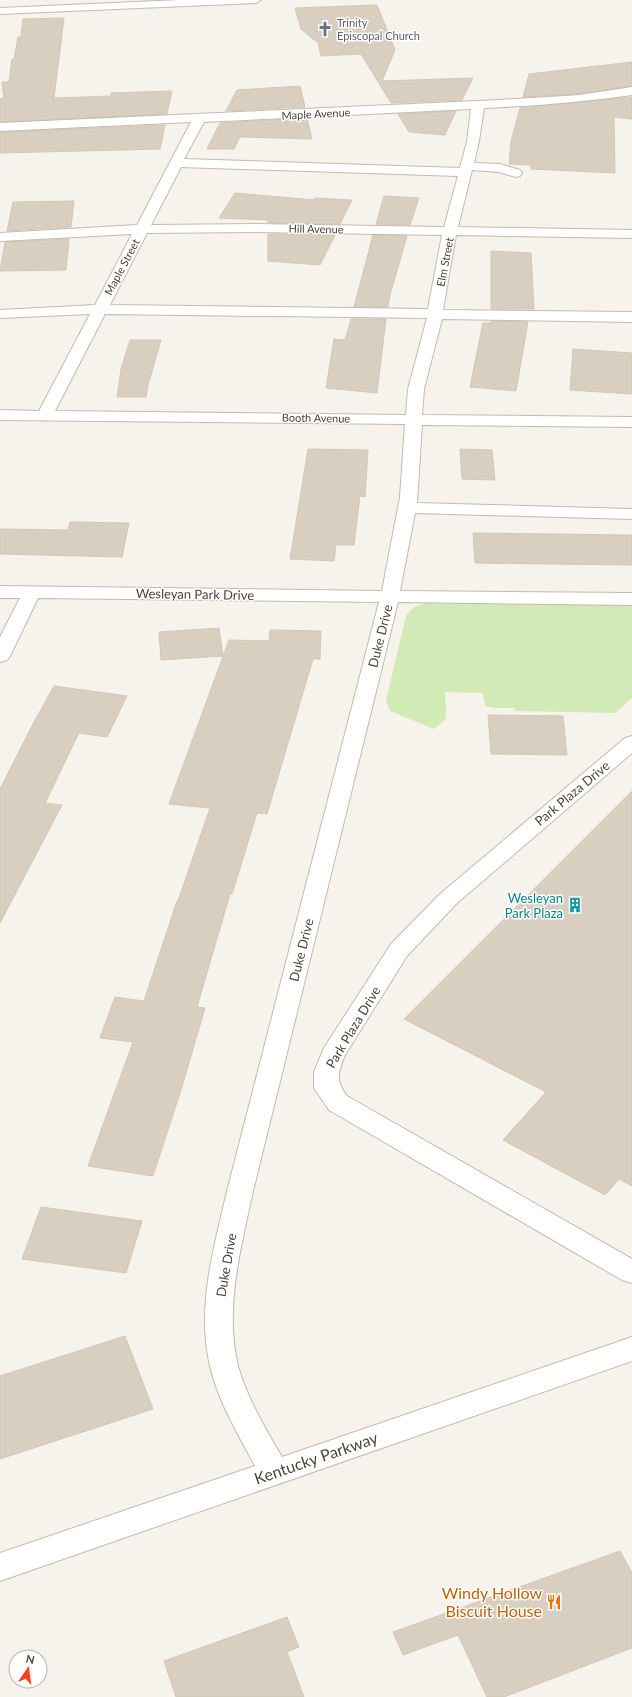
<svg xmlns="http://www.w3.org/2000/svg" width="632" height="1697" font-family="Lato,sans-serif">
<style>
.green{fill:#d2eab5}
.building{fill:#d8cfc1;stroke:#d3c7b4}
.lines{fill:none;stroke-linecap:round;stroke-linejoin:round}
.minor-casing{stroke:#c2bbae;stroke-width:2}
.minor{fill:#fff;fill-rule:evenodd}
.labels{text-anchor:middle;stroke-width:3;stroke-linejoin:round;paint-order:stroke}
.far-worship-label{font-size:11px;fill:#5b616d;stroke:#fff;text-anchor:start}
.far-street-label{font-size:11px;fill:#4b4439;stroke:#fff}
.street-label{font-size:13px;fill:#4b4439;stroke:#fff}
.culture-label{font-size:13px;fill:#0d838f;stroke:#fff;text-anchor:end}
.near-street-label{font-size:16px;fill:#4b4439;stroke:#fff}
.near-food-label{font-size:16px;fill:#c56008;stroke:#fff;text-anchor:end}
</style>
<rect width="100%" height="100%" fill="#f6f3ec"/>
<path class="green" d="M 457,602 L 632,605 L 632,698 L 615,713 L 515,711 L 514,708 L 496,708 L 485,706 L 483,693 L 445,692 L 446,715 L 445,720 L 434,729 L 390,711 L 386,700 L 406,616 C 416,599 439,603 457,602 Z"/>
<path class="building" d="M 377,5 L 395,50 L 382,81 L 473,78 L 462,100 L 391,103 L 361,54 L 321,56 L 318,43 L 301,29 L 295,8 Z
M 64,18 L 54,98 L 111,96 L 111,93 L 172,91 L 167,114 L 0,122 L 0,99 L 4,98 L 2,82 L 9,82 L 12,59 L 14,59 L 18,37 L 21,37 L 23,19 Z
M 632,62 L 632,86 L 579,94 L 523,97 L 529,74 Z
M 300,86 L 305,107 L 226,111 L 237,90 Z
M 632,97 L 632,119 L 614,117 L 615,173 L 531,169 L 531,165 L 509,164 L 511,141 L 520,108 Z
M 456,111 L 445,135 L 409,132 L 398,114 Z
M 307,118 L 312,139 L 240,137 L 234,149 L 207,149 L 220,123 Z
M 165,125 L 160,149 L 0,153 L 0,132 Z
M 235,193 L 314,200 L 315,198 L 352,200 L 340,224 L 268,223 L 268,220 L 219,218 Z
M 384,196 L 419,198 L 410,225 L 376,224 Z
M 74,201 L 71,227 L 7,231 L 13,202 Z
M 268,234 L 335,235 L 320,265 L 268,261 Z
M 373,235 L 407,236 L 390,295 L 388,307 L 354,307 Z
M 69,239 L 66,270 L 0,271 L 5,242 Z
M 491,251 L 531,253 L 534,309 L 491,309 Z
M 351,319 L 386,319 L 377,393 L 326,388 L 334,339 L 345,340 Z
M 491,321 L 528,322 L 516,391 L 470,387 L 483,323 L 491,323 Z
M 130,340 L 161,340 L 148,385 L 146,397 L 117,397 L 121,369 Z
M 573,349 L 632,353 L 632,394 L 570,390 Z
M 308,449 L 368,450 L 365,497 L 360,496 L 354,545 L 336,545 L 334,561 L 290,559 Z
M 460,449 L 492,450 L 495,480 L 462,479 Z
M 70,522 L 129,523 L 122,557 L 0,554 L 0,529 L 68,530 Z
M 473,533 L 632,535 L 632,565 L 475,563 Z
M 219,628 L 223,656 L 161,660 L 159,632 Z
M 270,630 L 321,631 L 320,659 L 313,659 L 267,814 L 257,813 L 232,894 L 230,894 L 197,1007 L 205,1008 L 181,1090 L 153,1176 L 88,1166 L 133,1042 L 100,1038 L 115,997 L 144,1001 L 177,901 L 178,901 L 210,808 L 169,804 L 229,640 L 269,641 Z
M 54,686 L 127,696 L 107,737 L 79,733 L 45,803 L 62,805 L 0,923 L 0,789 L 34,722 Z
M 488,715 L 563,716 L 567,755 L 491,754 Z
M 632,791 L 632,1186 L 619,1179 L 605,1195 L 503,1140 L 546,1092 L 404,1019 Z
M 41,1207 L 142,1221 L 126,1273 L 22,1259 Z
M 125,1336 L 153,1409 L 0,1459 L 0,1376 Z
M 620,1551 L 632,1573 L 632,1648 L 504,1697 L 487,1697 L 458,1635 L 403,1655 L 393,1632 Z
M 287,1617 L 299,1647 L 287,1652 L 304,1697 L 176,1697 L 164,1661 Z"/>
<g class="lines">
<g class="minor-casing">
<path id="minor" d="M 180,0 L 261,0 L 256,3 L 0,14 L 0,8 Z
M 632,87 L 632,95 C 583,102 533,106 484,108 L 479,141 L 474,163 L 500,164 L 520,170 L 522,173 L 520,176 L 515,177 L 499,172 L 472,170 L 458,227 L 632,230 L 632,238 L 456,235 L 443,310 L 632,312 L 632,322 L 442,319 L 424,389 L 422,415 L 632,417 L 632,427 L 422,425 L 417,503 L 632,509 L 632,519 L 415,513 L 400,591 L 632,593 L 632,605 L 398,602 L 253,1191 C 241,1248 224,1308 238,1366 C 247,1398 265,1428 282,1457 L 632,1337 L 632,1361 L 0,1581 L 0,1553 L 255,1466 C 238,1434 218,1401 210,1366 C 196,1307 214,1248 227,1191 L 379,602 L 38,598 L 10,656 L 7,660 L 0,662 L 0,637 L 20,598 L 0,598 L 0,586 L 382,591 L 400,497 L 405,424 L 0,420 L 0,410 L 39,411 L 90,314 L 0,318 L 0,310 L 95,305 L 132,234 L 0,241 L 0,233 L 137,225 L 191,122 L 0,131 L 0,123 L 499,100 L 579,95 ZM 471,109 L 467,141 L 460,168 L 184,159 L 204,122 ZM 181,167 L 458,176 L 444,227 L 255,224 L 151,225 ZM 255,232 L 442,235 L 428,309 L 110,305 L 147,233 ZM 105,314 L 427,318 L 408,389 L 406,415 L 55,411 Z
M 632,736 L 632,753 L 456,904 L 407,956 L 345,1055 C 338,1073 335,1080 347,1096 L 632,1259 L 632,1283 L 622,1280 L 329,1110 L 314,1088 L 314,1072 L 324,1048 L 391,944 L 440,894 L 625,738 Z"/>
</g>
<use href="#minor" class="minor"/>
</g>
<defs>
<g id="church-bare" transform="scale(1.2)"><path d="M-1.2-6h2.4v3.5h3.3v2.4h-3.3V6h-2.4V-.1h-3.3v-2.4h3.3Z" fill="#6b7280" stroke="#fff" stroke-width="2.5" paint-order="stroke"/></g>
<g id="building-bare" transform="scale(1.2)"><path d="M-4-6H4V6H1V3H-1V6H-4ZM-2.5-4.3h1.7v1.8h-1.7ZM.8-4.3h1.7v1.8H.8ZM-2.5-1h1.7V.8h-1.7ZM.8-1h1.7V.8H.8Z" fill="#0f9aa8" stroke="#fff" stroke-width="2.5" paint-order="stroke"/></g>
<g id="restaurant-bare" transform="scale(1.2)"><path d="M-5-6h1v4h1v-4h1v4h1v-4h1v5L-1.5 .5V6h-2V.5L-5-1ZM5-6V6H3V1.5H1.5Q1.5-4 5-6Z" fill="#e8710a" stroke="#fff" stroke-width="2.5" paint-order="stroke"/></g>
</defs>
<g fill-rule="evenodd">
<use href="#church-bare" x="325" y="29"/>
<use href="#building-bare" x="575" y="905"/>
<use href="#restaurant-bare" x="554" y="1602"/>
</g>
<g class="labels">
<g class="far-worship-label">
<text x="337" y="27">Trinity<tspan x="337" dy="13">Episcopal Church</tspan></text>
</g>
<g class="far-street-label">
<text transform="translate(316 114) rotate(-3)" y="4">Maple Avenue</text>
<text transform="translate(316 229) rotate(1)" y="4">Hill Avenue</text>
<text transform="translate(445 262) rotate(-79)" y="4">Elm Street</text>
<text transform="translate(122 267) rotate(-62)" y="4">Maple Street</text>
<text transform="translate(316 418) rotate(1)" y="4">Booth Avenue</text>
</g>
<g class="street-label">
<text transform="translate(195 594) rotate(1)" y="5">Wesleyan Park Drive</text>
<text transform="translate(380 636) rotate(-76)" y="5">Duke Drive</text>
<text transform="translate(572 793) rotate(-40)" y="5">Park Plaza Drive</text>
<text transform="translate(301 950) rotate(-76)" y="5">Duke Drive</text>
<text transform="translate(353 1027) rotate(-59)" y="5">Park Plaza Drive</text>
<text transform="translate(226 1265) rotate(-80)" y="5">Duke Drive</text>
</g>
<g class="culture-label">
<text x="563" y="903">Wesleyan<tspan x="563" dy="15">Park Plaza</tspan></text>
</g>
<g class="near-street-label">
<text transform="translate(316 1458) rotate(-19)" y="6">Kentucky Parkway</text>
</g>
<g class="near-food-label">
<text x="542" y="1599">Windy Hollow<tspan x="542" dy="18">Biscuit House</tspan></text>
</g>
</g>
<g transform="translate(28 1669) rotate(13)"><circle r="19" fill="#ffffff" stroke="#b7b4b0"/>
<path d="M0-3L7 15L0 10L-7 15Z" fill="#fc3f1d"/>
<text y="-6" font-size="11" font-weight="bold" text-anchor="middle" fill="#4b4439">N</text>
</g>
</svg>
